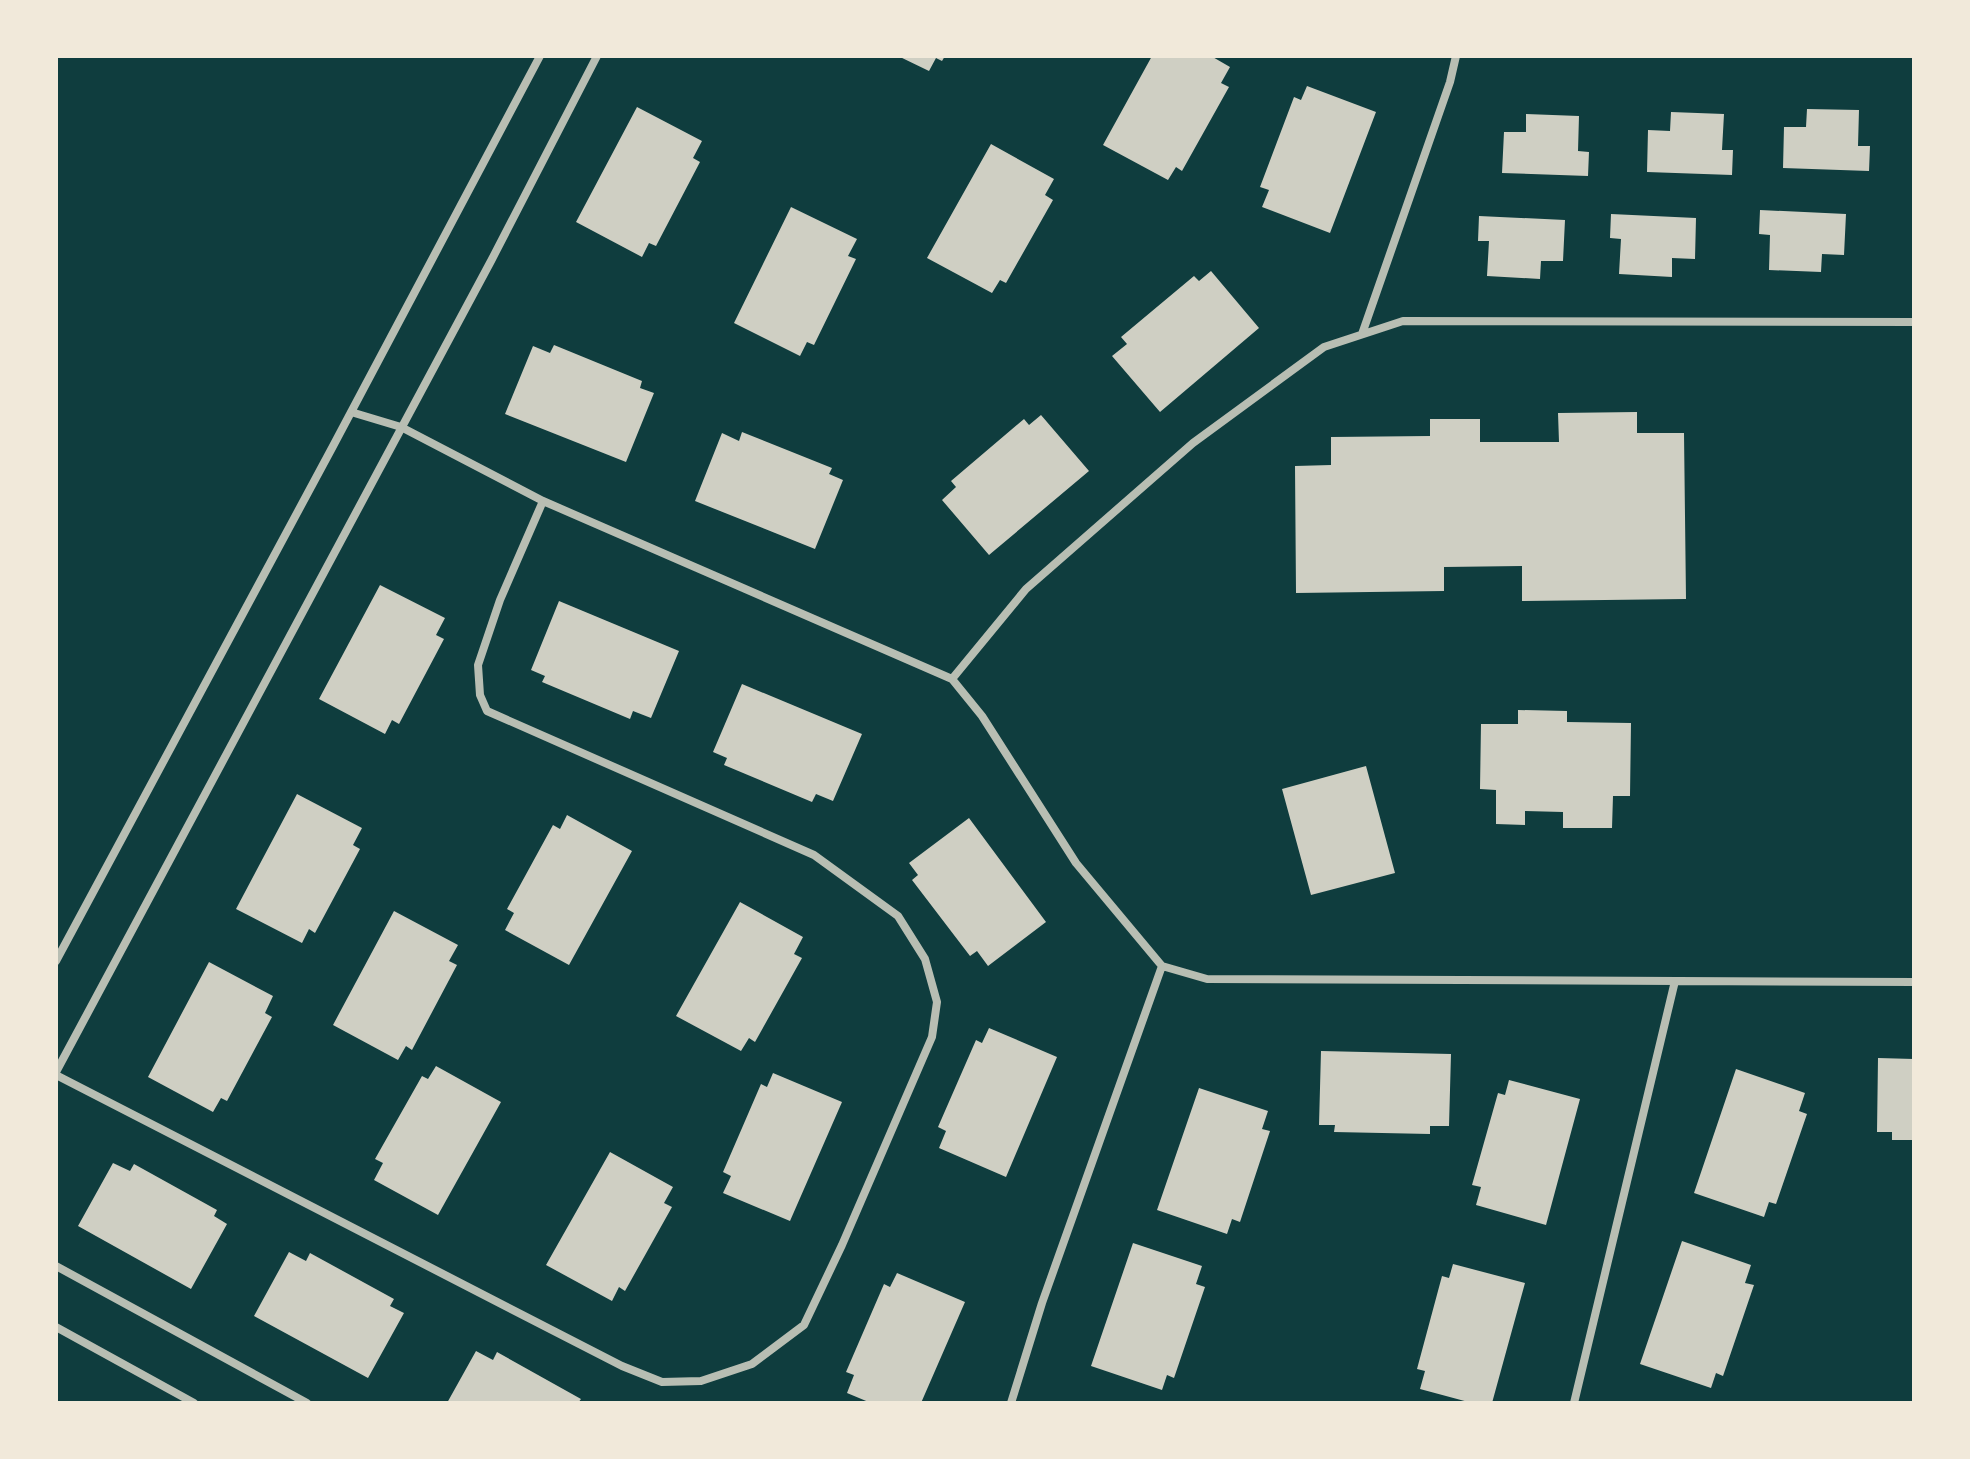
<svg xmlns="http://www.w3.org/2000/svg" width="1970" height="1459" font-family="Spectral,serif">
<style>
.building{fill:#cfcfc3}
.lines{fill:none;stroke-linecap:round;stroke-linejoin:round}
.minor{stroke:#b8beb3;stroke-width:8}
</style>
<rect width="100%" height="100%" fill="#0f3d3e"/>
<path class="building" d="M 898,56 L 945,56 L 942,61 L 936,58 L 929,71 Z
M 1152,56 L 1211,56 L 1230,67 L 1221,83 L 1229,87 L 1182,171 L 1176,167 L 1168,180 L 1103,145 Z
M 1307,86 L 1376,112 L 1330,233 L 1262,207 L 1269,190 L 1260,187 L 1294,97 L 1301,100 Z
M 637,107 L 702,141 L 693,158 L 700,162 L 656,246 L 649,243 L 642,257 L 576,222 Z
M 1807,109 L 1859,110 L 1858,146 L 1870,146 L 1869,171 L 1783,168 L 1784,127 L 1806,127 Z
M 1671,112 L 1724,114 L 1722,150 L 1733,150 L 1732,175 L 1647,172 L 1648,130 L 1670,131 Z
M 1526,114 L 1579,116 L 1578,151 L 1589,152 L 1588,176 L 1502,173 L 1504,132 L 1526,132 Z
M 991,144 L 1054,179 L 1045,195 L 1053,200 L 1006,283 L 1000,280 L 992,293 L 927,258 Z
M 791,207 L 857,239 L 848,256 L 856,259 L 814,345 L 807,342 L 800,356 L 734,323 Z
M 1760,210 L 1846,214 L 1844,255 L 1822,254 L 1821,272 L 1769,270 L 1770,235 L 1759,234 Z
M 1611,214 L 1696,218 L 1695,259 L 1672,258 L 1672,277 L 1619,274 L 1621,239 L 1610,238 Z
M 1479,216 L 1565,220 L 1563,261 L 1541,261 L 1540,279 L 1487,276 L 1489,241 L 1478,241 Z
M 1211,271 L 1259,328 L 1160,412 L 1112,356 L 1127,344 L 1121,337 L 1194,276 L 1199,281 Z
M 554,345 L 642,381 L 640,388 L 654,393 L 626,462 L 505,414 L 533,346 L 550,353 Z
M 1637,412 L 1637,433 L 1684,433 L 1686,599 L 1522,601 L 1522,566 L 1444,567 L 1444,591 L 1296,593 L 1295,466 L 1331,465 L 1331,437 L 1430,436 L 1430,419 L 1480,419 L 1480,442 L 1559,442 L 1558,413 Z
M 1041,415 L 1089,471 L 989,555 L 942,500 L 956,487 L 951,481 L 1024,419 L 1029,425 Z
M 742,432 L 832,468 L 829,474 L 843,480 L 815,549 L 695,501 L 722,433 L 739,441 Z
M 380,585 L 445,618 L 436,635 L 444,639 L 399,724 L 392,720 L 385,734 L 319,699 Z
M 559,601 L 679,651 L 651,718 L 633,711 L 630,719 L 542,682 L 545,676 L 531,670 Z
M 742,684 L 862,734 L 833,801 L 816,794 L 812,802 L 724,765 L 727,758 L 713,752 Z
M 1518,710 L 1567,711 L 1567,722 L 1631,723 L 1630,796 L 1613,796 L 1612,828 L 1563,828 L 1563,812 L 1525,811 L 1525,825 L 1496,824 L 1496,790 L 1480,789 L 1481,724 L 1518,724 Z
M 1366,766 L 1395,873 L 1311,895 L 1282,789 Z
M 297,794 L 362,828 L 353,845 L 360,849 L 315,933 L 309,929 L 302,943 L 236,909 Z
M 567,815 L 632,851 L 569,965 L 505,930 L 514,913 L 507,909 L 553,825 L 560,829 Z
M 969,818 L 1046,922 L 988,966 L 977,951 L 970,956 L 912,880 L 918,875 L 909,863 Z
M 740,902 L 803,937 L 794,954 L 802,958 L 755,1042 L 749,1038 L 741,1051 L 676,1016 Z
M 394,911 L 458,945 L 449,961 L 457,965 L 412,1050 L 406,1046 L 398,1060 L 333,1025 Z
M 209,962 L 273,996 L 265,1013 L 272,1017 L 227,1101 L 221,1098 L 213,1112 L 148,1077 Z
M 989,1028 L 1057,1057 L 1006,1177 L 939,1148 L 946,1131 L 938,1127 L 976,1040 L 982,1043 Z
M 1321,1051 L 1451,1054 L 1449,1126 L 1430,1126 L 1430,1134 L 1334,1132 L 1335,1125 L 1319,1125 Z
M 1878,1058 L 1914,1059 L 1914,1140 L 1892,1140 L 1892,1132 L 1877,1132 Z
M 436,1066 L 501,1102 L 438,1215 L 374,1180 L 383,1163 L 375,1159 L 422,1076 L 428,1079 Z
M 1736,1069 L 1805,1093 L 1799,1111 L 1807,1114 L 1776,1204 L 1769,1202 L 1764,1217 L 1694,1193 Z
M 773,1073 L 842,1102 L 790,1221 L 723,1193 L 731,1176 L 723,1172 L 761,1084 L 767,1087 Z
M 1509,1080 L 1580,1099 L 1546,1225 L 1476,1205 L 1481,1187 L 1472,1185 L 1498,1093 L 1505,1095 Z
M 1199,1088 L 1268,1111 L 1262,1129 L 1270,1131 L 1240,1222 L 1232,1219 L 1227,1234 L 1157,1210 Z
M 610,1152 L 673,1187 L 664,1203 L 672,1207 L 625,1291 L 619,1287 L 612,1301 L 546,1265 Z
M 113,1163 L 130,1171 L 134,1164 L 217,1210 L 214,1216 L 227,1224 L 191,1289 L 78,1226 Z
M 1682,1241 L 1751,1265 L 1745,1283 L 1754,1285 L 1723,1376 L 1716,1373 L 1711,1388 L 1640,1364 Z
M 1133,1243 L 1202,1266 L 1196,1284 L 1205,1287 L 1174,1378 L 1167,1375 L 1162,1390 L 1091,1366 Z
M 289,1252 L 306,1261 L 310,1253 L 394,1299 L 390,1306 L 404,1313 L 368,1378 L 254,1316 Z
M 1453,1264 L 1525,1283 L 1492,1403 L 1472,1403 L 1420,1389 L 1425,1371 L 1417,1369 L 1442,1276 L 1449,1278 Z
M 897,1273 L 965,1302 L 921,1403 L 871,1403 L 847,1393 L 854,1375 L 846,1372 L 884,1284 L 890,1287 Z
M 476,1351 L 493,1360 L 497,1352 L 581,1399 L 578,1403 L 447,1403 Z"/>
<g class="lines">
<path class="minor" d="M 1914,322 L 1403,321 L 1324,347 L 1193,443 L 1026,589 L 952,679 L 982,716 L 1076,863 L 1162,966 L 1207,979 L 1914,982
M 1362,334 L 1450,82 L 1456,56
M 351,412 L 401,427 L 543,501 L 952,679
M 56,961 L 332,448 L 540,56
M 56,1072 L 491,261 L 597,56
M 56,1075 L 622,1366 L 662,1382 L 701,1381 L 752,1364 L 804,1325 L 842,1245 L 932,1037 L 937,1002 L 925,959 L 898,916 L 814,855 L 487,711 L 480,695 L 478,665 L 500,600 L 543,501
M 56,1266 L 307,1403
M 56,1327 L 194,1403
M 1011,1403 L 1042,1303 L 1162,966
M 1574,1403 L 1675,981"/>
</g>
<rect width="1970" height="1459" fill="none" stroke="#f1e9da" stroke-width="116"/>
</svg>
